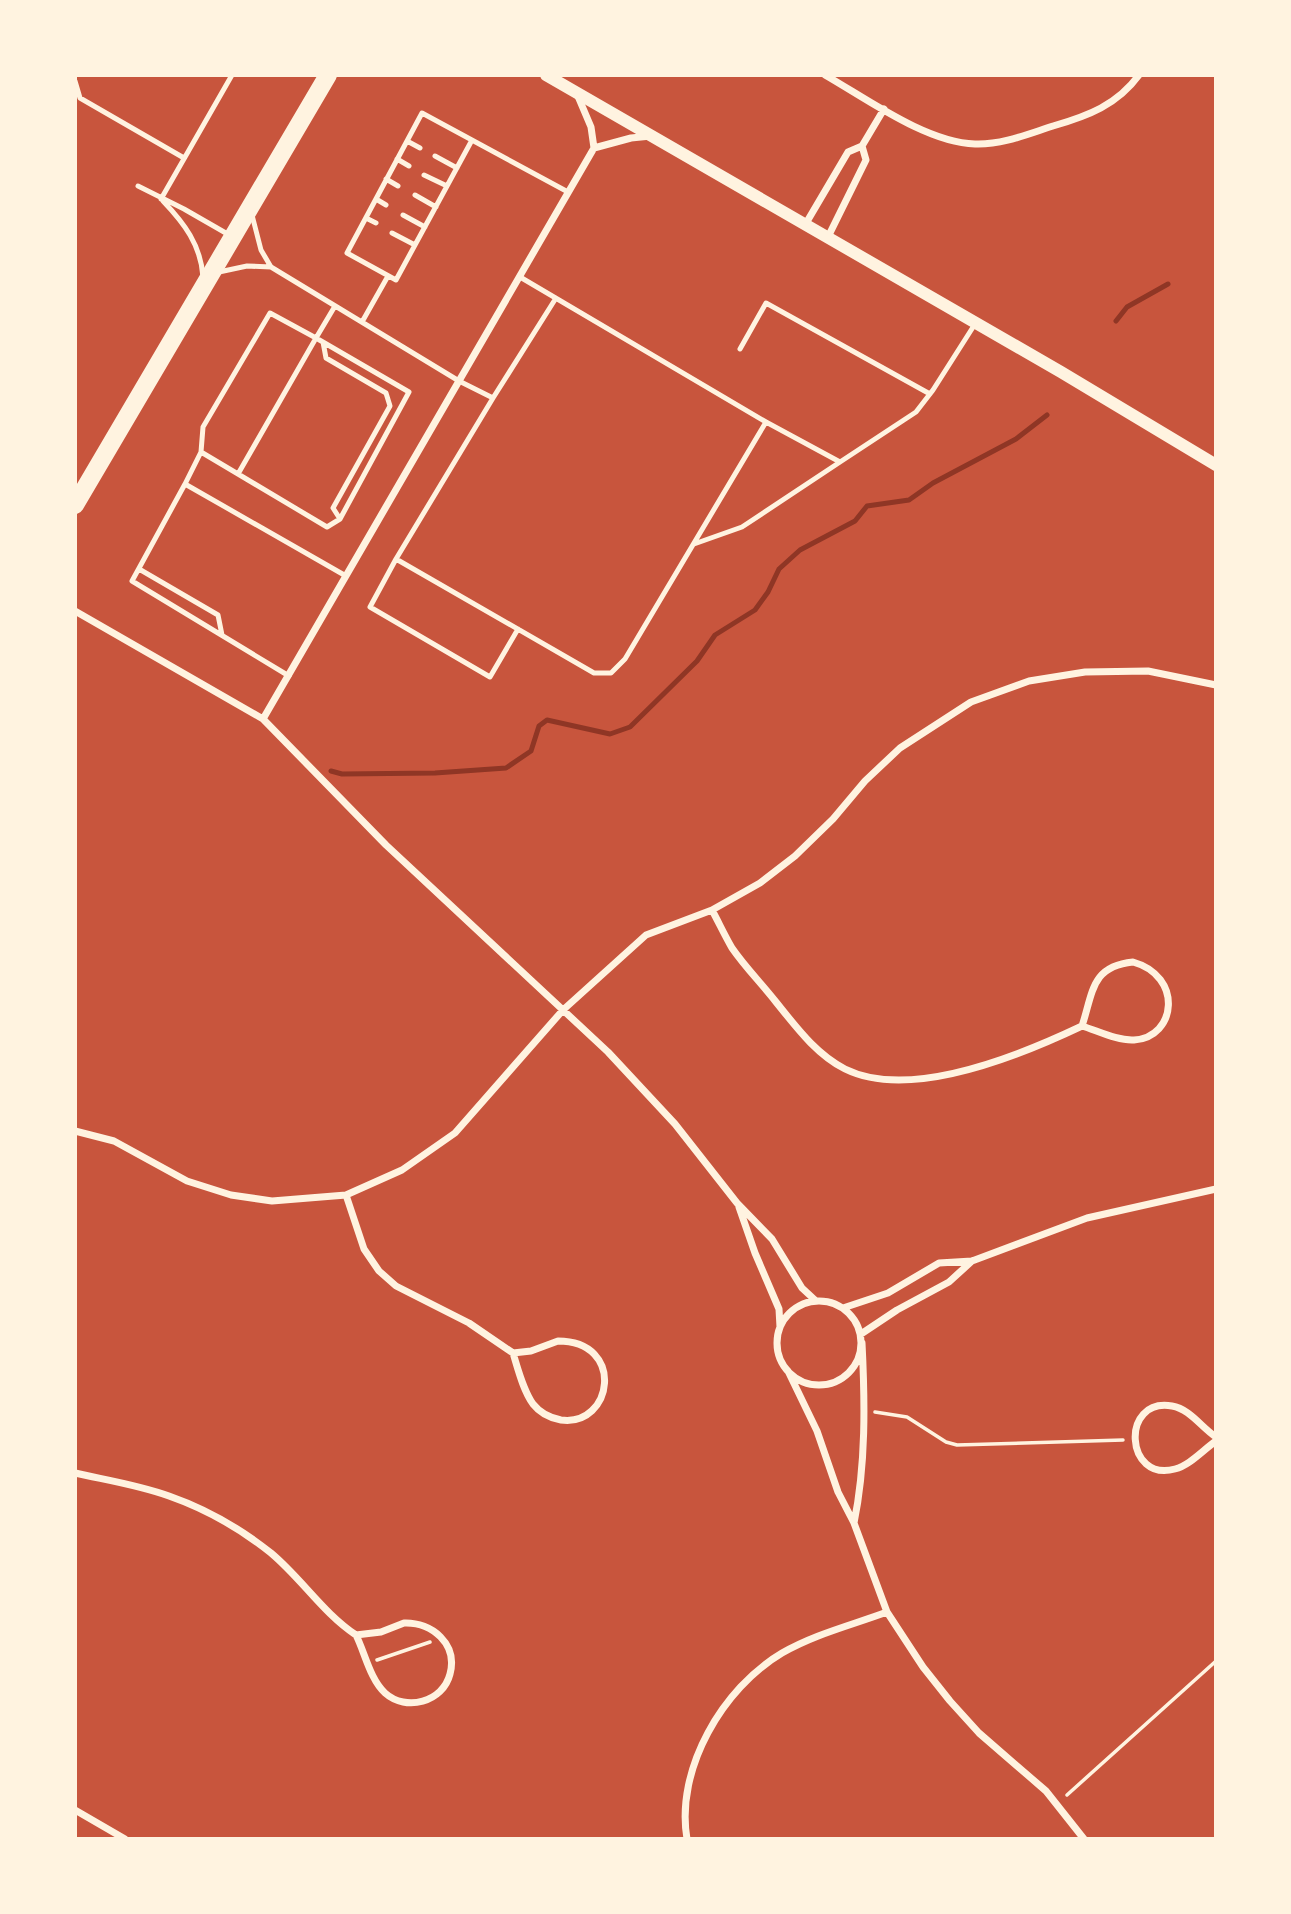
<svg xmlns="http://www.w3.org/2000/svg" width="1291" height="1914" font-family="Mulish,sans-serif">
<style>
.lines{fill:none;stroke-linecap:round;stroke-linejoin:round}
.stream{stroke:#8f3625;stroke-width:5}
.path{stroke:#fff3e0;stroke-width:3.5}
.service{stroke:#fff3e0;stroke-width:5}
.minor{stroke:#fff3e0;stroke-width:7}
.tertiary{stroke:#fff3e0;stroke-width:12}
.primary{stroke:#fff3e0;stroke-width:18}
</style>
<rect width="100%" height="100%" fill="#c8553d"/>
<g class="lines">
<path class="stream" d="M 1116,321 L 1127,307 L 1168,284
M 331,771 L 342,774 L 435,773 L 506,768 L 531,751 L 539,726 L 547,720 L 610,734 L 630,727 L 697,661 L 715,635 L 755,610 L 768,592 L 779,569 L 800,550 L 855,521 L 867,506 L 909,500 L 933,483 L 1016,439 L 1047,415"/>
<path class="path" d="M 875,1412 L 907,1417 L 946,1442 L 957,1445 L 1123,1440
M 377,1660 L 430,1642
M 1067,1795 L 1216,1661"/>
<path class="service" d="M 75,81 L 80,98 L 184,158
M 472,140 L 396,280 L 347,253 L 422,113 L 568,192
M 407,141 L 420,148
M 435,156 L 457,168
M 397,159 L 409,166
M 424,175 L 447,186
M 386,179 L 398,186
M 138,186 L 184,209 L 231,236
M 415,195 L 436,207
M 161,199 L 232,75
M 376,199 L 386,205
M 163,201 C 184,223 201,245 203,277
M 252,215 L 261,250 L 271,267 L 459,381 L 493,398 L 396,559 L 594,673 L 611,673 L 625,659 L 766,422 L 520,277
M 403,215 L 425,227
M 366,218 L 376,223
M 392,233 L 415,245
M 219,272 L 247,266 L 271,267
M 362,322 L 388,276
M 323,342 L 326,358 L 386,393 L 390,406 L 333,508 L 340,519
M 740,349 L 766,303 L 930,394
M 493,398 L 556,298
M 840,462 L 916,412 L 933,390 L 975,324
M 238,474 L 327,527 L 340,519 L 409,392 L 316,338 L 335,306
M 185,484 L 201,452 L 203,427 L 270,313 L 316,338 L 238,474 L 201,452
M 694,544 L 742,527 L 840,462 L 766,422
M 396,559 L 370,607 L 490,677 L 518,629
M 139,569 L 218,615 L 222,635
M 289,676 L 132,581 L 185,484 L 346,576"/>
<path class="minor" d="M 825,75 C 867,99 927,143 975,144 C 1002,145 1028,134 1053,126 C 1088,116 1117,105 1139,75
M 594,148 L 631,138 L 651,136
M 805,225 L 848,152 L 862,146 L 884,109
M 827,239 L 866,160 L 862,146
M 75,611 L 263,719 L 386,845 L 608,1052 L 675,1124 L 737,1203 L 772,1239 L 802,1288 L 816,1301
M 263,719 L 594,148 L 591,127 L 577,94
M 712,910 C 719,923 725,936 732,948 C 745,967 762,984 776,1002 C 797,1028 816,1054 845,1069 C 910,1101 1021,1055 1082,1026
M 1133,962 C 1183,976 1177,1037 1134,1040 C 1118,1041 1098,1031 1082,1026 C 1093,993 1091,966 1133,962 Z
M 75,1131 L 114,1141 L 187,1181 L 231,1195 L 272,1201 L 346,1195 L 402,1170 L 455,1133 L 563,1010 L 646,935 L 712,910 L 760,883 L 795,856 L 833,819 L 865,781 L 900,748 L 971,702 L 1029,681 L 1085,672 L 1148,671 L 1216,685
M 346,1195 L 364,1249 L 379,1271 L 396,1286 L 469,1323 L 513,1353
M 739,1207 L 755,1253 L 779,1309 L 780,1327
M777 1343a42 42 0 1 1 84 0a42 42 0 1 1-84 0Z
M 843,1308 L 888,1293 L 939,1263 L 972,1261 L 1087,1218 L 1216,1189
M 861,1334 L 897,1310 L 949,1282 L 972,1261
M 558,1341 C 626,1341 613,1427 561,1420 C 550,1418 540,1413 533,1404 C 523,1390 518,1369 513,1353 L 531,1351 Z
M 788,1371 L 817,1431 L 838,1492 L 854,1523 C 866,1465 865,1402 862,1343
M 1216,1437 C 1201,1427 1190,1409 1172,1406 C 1120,1397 1125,1483 1175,1469 C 1190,1465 1203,1450 1216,1441
M 75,1473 C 106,1480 139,1485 169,1496 C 206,1509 241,1529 271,1553 C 302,1579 323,1613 356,1635
M 854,1523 L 887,1612 L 923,1667 L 950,1701 L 979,1733 L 1046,1791 L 1084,1839
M 404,1623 C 432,1622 458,1644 450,1674 C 443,1702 406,1712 385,1693 C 370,1679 365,1653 356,1635 L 381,1632 Z
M 75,1810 L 125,1839
M 687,1839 C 675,1769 723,1688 782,1653 C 815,1634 852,1625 887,1612"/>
<path class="tertiary" d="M 546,75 L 1061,372 L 1216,465"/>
<path class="primary" d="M 75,505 L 328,75"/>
</g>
<rect width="1291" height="1914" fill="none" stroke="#fff3e0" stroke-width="154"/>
</svg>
